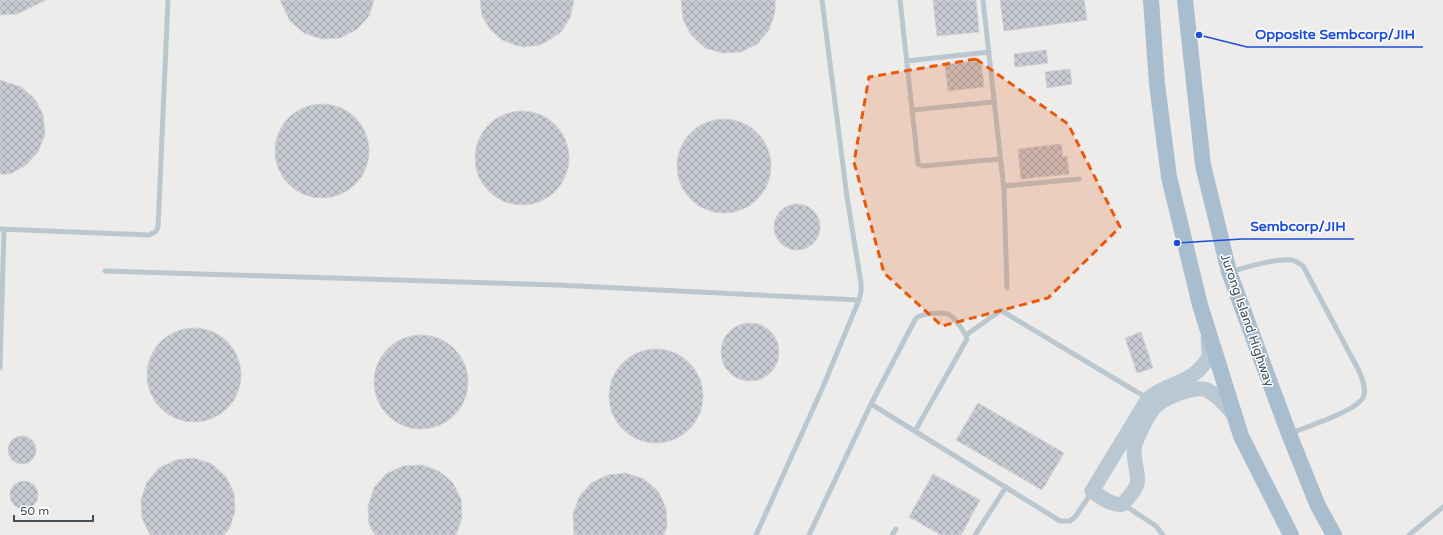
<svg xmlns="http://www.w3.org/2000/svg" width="1443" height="535" font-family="'Varela Round',sans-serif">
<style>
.building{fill:url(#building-cross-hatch);stroke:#ced2d8}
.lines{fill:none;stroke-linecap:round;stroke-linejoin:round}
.lane{stroke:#bbc7cf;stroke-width:5}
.secondary{stroke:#bac8d4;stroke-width:15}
.primary{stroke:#a8bdcd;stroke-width:16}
.marked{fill:#e8590c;fill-opacity:0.2;stroke:#e8590c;stroke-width:3;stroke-dasharray:8 5;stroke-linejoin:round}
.labels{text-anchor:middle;stroke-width:3;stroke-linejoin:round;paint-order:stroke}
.street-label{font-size:13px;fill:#435059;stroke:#fff}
.leader{fill:none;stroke:#1d4ed8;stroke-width:1.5}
.callout-dot{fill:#1d4ed8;stroke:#fff;stroke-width:1.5}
.callout-label{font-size:14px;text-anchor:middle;font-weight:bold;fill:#1d4ed8;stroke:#fff;stroke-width:3;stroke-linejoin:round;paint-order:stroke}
</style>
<defs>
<pattern id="building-cross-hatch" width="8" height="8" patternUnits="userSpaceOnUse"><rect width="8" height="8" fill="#c7cad1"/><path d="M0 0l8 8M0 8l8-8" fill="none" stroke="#a3a6ad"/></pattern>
</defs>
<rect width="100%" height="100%" fill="#eeebeb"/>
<path class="building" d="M 0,0 L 46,0 L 17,14 L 0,15 Z
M 280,0 L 374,0 L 369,16 L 357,29 L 340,38 L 322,39 L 304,33 L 290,21 Z
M 480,0 L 574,0 L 570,18 L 561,32 L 546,42 L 539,45 L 523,47 L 515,45 L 502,40 L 490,29 L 482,16 Z
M 681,0 L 775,0 L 775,12 L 769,30 L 757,44 L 741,52 L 722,53 L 705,48 L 691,35 L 683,19 Z
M 933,0 L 976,0 L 979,32 L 937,36 Z
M 1000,0 L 1084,0 L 1087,20 L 1004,31 Z
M 1046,50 L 1048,63 L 1015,67 L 1014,54 Z
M 981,61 L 984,87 L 948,91 L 945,65 Z
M 1070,69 L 1072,84 L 1047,88 L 1045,72 Z
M 0,80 L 21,87 L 35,99 L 43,115 L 45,134 L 38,152 L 26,165 L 10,174 L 0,174 Z
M275 151a47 47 0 1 1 94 0a47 47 0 1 1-94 0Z
M475 158a47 47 0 1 1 94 0a47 47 0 1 1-94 0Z
M677 166a47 47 0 1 1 94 0a47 47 0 1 1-94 0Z
M 1061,144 L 1063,157 L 1067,156 L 1069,174 L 1021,179 L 1018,149 Z
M774 227a23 23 0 1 1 46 0a23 23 0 1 1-46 0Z
M721 352a29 29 0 1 1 58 0a29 29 0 1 1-58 0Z
M147 375a47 47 0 1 1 94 0a47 47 0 1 1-94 0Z
M 1141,332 L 1153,368 L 1137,373 L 1125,338 Z
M374 382a47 47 0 1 1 94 0a47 47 0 1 1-94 0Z
M609 396a47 47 0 1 1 94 0a47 47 0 1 1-94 0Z
M 978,403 L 1064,453 L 1042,490 L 956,440 Z
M8 450a14 14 0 1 1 28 0a14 14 0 1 1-28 0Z
M 194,458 L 212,464 L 226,477 L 234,493 L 235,512 L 229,529 L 224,535 L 150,535 L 142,518 L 141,500 L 147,482 L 159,468 L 176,460 Z
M 422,465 L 439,471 L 453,483 L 461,499 L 462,518 L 456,535 L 375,535 L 369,524 L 368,506 L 374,488 L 386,474 L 403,466 Z
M 626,473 L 644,479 L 658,491 L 666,508 L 667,526 L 664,535 L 574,535 L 573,514 L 579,497 L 591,483 L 608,475 Z
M 933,474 L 980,500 L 961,535 L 941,535 L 909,517 Z
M10 495a14 14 0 1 1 28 0a14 14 0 1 1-28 0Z"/>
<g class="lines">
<path class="lane" d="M 900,0 L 918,164 L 923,166 L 1000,159
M 983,0 L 1004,190 L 1007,288
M 907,61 L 989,52
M 912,110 L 994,102
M 1004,186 L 1079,179
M 0,229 L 149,235 L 155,232 L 158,228 L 168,0
M 105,271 L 558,285 L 859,300
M 1230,272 C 1243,268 1283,256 1295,261 C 1297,262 1300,264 1303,266 L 1359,371 C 1362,378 1366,387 1364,395 C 1361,410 1306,427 1291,433
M 966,335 L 1000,311 L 1002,311 L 1147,398
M 0,368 L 4,229
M 871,404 L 1060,521 L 1070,521 L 1075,517 L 1092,492
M 1124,505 L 1156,526 L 1163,535
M 756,535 L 822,389 L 859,300 L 861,292 L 861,283 L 847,197 L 822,0
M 809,535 L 871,404 L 916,318 C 923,313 939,312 948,314 C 954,316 966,334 967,339 L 915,431
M 892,535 L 896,529
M 975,535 L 1006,487
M 1409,535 L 1443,507"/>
<path class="secondary" d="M 1208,338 C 1208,343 1209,349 1209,354 C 1209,358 1206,362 1203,365 C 1189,384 1164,384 1148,399 L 1092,491 C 1101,497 1113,507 1123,504 C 1128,498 1135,491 1137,484 C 1140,472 1131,458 1135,444 C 1139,434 1148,414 1156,406 C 1166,397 1195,385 1207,390 C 1219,396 1226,406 1234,415"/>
<path class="primary" d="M 1151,0 L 1157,84 L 1169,177 L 1200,305 L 1241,436 L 1291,535
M 1185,0 L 1203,165 L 1229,272 L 1289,434 L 1318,506 L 1334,535"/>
</g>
<path class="marked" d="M 976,59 L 1068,124 L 1120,227 L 1048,298 L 942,326 L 884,273 L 854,162 L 869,77 Z"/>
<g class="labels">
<g class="street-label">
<text transform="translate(1248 320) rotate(71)" y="5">Jurong Island Highway</text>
</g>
</g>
<path class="leader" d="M1199 35L1247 47H1423M1177 243L1242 239H1354"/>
<g class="callout-dot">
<circle cx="1199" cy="35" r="4"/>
<circle cx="1177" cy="243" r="4"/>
</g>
<g class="callout-label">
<text x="1335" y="39">Opposite Sembcorp/JIH</text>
<text x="1298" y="231">Sembcorp/JIH</text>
</g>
<path d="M14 515v6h79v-6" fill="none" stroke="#435059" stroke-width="2"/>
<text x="20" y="515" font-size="12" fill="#435059" stroke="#ffffff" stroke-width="3" paint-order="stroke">50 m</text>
</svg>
